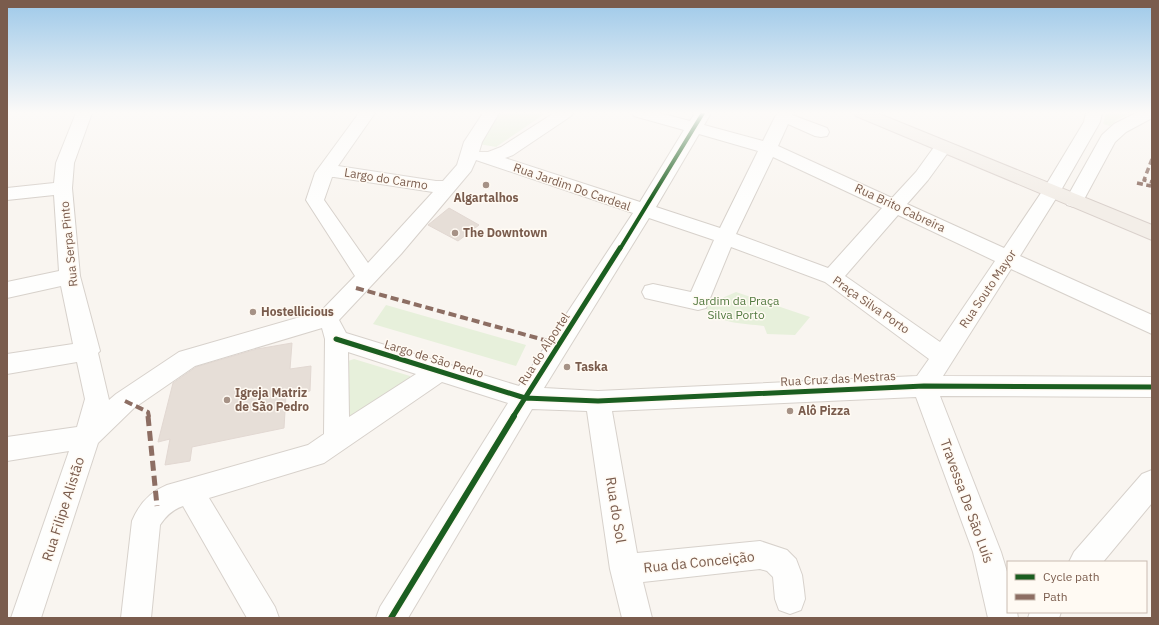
<svg xmlns="http://www.w3.org/2000/svg" width="1159" height="625" font-family="'IBM Plex Sans',sans-serif">
<style>
.green{fill:#e7f0db}
.building{fill:#e6ded7;stroke:#e2d8d2}
.lines{fill:none;stroke-linecap:round;stroke-linejoin:round}
.minor-casing{stroke:#d7d1cb;stroke-width:2}
.major-casing{stroke:#dad1cc;stroke-width:2}
.minor{fill:#fefefd;fill-rule:evenodd}
.major{fill:#f3eee8;fill-rule:evenodd}
.quiet-far2{stroke:#8d6e63;stroke-width:3.5;stroke-dasharray:6 3.5;stroke-linecap:butt}
.quiet-far1{stroke:#8d6e63;stroke-width:4;stroke-dasharray:8 4;stroke-linecap:butt}
.quiet{stroke:#8d6e63;stroke-width:5;stroke-dasharray:10 5;stroke-linecap:butt}
.cycleway-far2-casing{stroke:#fffaf3;stroke-width:6}
.cycleway-far1-casing{stroke:#fffaf3;stroke-width:8}
.cycleway-casing{stroke:#fffaf3;stroke-width:9}
.cycleway-far2{stroke:#1b5e20;stroke-width:4}
.cycleway-far1{stroke:#1b5e20;stroke-width:5}
.cycleway{stroke:#1b5e20;stroke-width:6}
.poi-dot{fill:#a69286;stroke:#fffaf3;stroke-width:1.5}
.labels{text-anchor:middle;stroke-width:3;stroke-linejoin:round;paint-order:stroke}
.street-label{font-size:12px;fill:#7a5c4d;stroke:#fffaf3}
.poi-label{font-size:12px;font-weight:bold;fill:#7a5c4d;stroke:#fffaf3;text-anchor:start}
.park-label{font-size:12px;fill:#537a41;stroke:#fffaf3}
.near-street-label{font-size:14px;fill:#7a5c4d;stroke:#fffaf3}
</style>
<rect width="100%" height="100%" fill="#f9f5f0"/>
<path class="green" d="M 499,113 L 546,113 L 496,147 L 479,144 Z
M 1106,113 L 1132,113 L 1118,119 L 1110,126 L 1103,124 Z
M 736,292 L 810,317 L 795,335 L 767,334 L 764,326 C 742,323 719,325 704,306 Z
M 386,305 L 526,345 L 516,366 L 373,324 Z
M 354,359 L 410,376 L 410,385 L 352,419 L 341,412 L 342,363 Z"/>
<path class="building" d="M 449,208 L 479,225 L 458,241 L 428,225 Z
M 292,343 L 290,369 L 311,366 L 310,391 L 286,395 L 284,428 L 192,447 L 190,461 L 165,465 L 170,439 L 158,442 L 173,383 L 196,367 L 257,349 Z"/>
<g class="lines">
<g class="minor-casing">
<path id="minor" d="M 76,113 L 92,113 L 74,163 L 72,188 L 80,276 L 100,351 L 98,353 L 109,400 L 116,394 L 179,352 L 321,311 L 355,276 L 306,200 L 315,173 L 359,113 L 375,113 L 338,166 L 436,181 L 443,181 L 457,165 L 464,142 L 483,113 L 499,113 L 482,142 L 479,152 L 488,152 L 501,147 L 554,113 L 573,113 L 571,116 L 513,155 L 505,158 L 640,202 L 684,130 L 634,116 L 632,113 L 659,113 L 690,121 L 695,113 L 711,113 L 704,125 L 763,141 L 777,113 L 793,113 L 792,115 L 827,128 L 829,132 L 827,136 L 821,137 L 815,136 L 788,124 L 778,146 L 892,198 L 916,172 L 937,143 L 943,142 L 949,143 L 952,147 L 928,180 L 907,204 L 1004,248 L 1043,190 L 1084,122 L 1086,113 L 1102,113 L 1100,122 L 1060,192 L 1020,256 L 1152,315 L 1152,334 L 1011,269 L 943,376 L 1152,377 L 1152,397 L 940,396 L 1001,552 L 1008,575 L 1008,612 L 1017,612 L 1018,618 L 988,618 L 973,552 L 916,397 L 612,411 L 637,553 L 760,541 L 787,550 L 796,559 L 802,575 L 804,590 L 805,599 L 801,610 L 790,614 L 779,610 L 775,599 L 773,577 L 767,571 L 760,569 L 643,582 L 652,618 L 622,618 L 610,569 L 587,411 L 532,409 L 408,618 L 376,618 L 380,607 L 508,403 L 442,382 L 324,463 L 209,498 L 275,607 L 279,618 L 247,618 L 183,506 C 172,510 166,516 160,525 L 151,618 L 121,618 L 132,521 C 139,504 150,492 167,485 L 308,445 L 324,434 L 325,339 L 322,328 L 195,366 L 134,408 L 98,443 L 41,618 L 11,618 L 69,451 L 7,461 L 7,437 L 77,427 L 85,399 L 77,362 L 7,374 L 7,354 L 73,344 L 61,286 L 7,298 L 7,282 L 59,271 L 54,195 L 7,200 L 7,188 L 54,183 L 56,163 ZM 699,134 L 758,151 L 720,228 L 656,207 ZM 773,157 L 882,208 L 828,268 L 736,234 ZM 476,160 L 633,213 L 519,386 L 346,333 L 339,320 L 401,254 L 471,171 ZM 332,177 L 334,177 L 433,192 L 368,263 L 324,200 ZM 898,215 L 995,261 L 940,342 L 845,276 ZM 649,218 L 714,240 L 691,292 L 653,284 L 645,286 L 642,292 L 645,298 L 698,310 L 706,308 L 731,247 L 825,282 L 929,359 L 917,376 L 598,391 L 544,388 ZM 348,352 L 416,374 L 349,417 Z
M 1136,113 L 1152,113 L 1152,118 L 1126,132 L 1115,142 L 1081,205 L 1074,207 L 1067,205 L 1065,201 L 1102,135 L 1114,124 Z
M 1152,470 L 1152,503 L 1103,562 L 1069,562 L 1074,552 L 1142,474 Z
M 1030,612 L 1061,612 L 1059,618 L 1028,618 Z"/>
</g>
<g class="major-casing">
<path id="major" d="M 854,113 L 877,113 L 1152,225 L 1152,240 L 856,116 Z"/>
</g>
<use href="#minor" class="minor"/>
<use href="#major" class="major"/>
<path class="quiet-far2" d="M 1152,159 L 1144,180 L 1152,182
M 1137,183 L 1151,186"/>
<path class="quiet-far1" d="M 356,288 L 559,344
M 125,401 L 148,412 L 149,417"/>
<path class="quiet" d="M 148,416 L 157,506"/>
<g class="cycleway-far2-casing">
<path id="cycleway-far2" d="M 620,249 L 703,113"/>
</g>
<g class="cycleway-far1-casing">
<path id="cycleway-far1" d="M 336,339 L 525,398 L 598,401 L 924,386 L 1152,387
M 513,417 L 620,248"/>
</g>
<g class="cycleway-casing">
<path id="cycleway" d="M 391,618 L 514,416"/>
</g>
<use href="#cycleway-far2" class="cycleway-far2"/>
<use href="#cycleway-far1" class="cycleway-far1"/>
<use href="#cycleway" class="cycleway"/>
</g>
<linearGradient id="sky" x2="0" y2="1"><stop stop-color="#9ec9e9"/><stop offset="0.56" stop-color="#fcfaf8"/><stop offset="1" stop-color="#fcfaf8" stop-opacity="0"/></linearGradient>
<rect width="1159" height="201" fill="url(#sky)"/>
<g class="poi-dot">
<circle cx="486" cy="185" r="4"/>
<circle cx="455" cy="233" r="4"/>
<circle cx="253" cy="312" r="4"/>
<circle cx="567" cy="367" r="4"/>
<circle cx="227" cy="400" r="4"/>
<circle cx="790" cy="411" r="4"/>
</g>
<g class="labels">
<g class="street-label">
<text transform="translate(386 179) rotate(9)" y="4">Largo do Carmo</text>
<text transform="translate(572 187) rotate(19)" y="4">Rua Jardim Do Cardeal</text>
<text transform="translate(900 208) rotate(25)" y="4">Rua Brito Cabreira</text>
<text transform="translate(69 244) rotate(-96)" y="4">Rua Serpa Pinto</text>
<text transform="translate(988 289) rotate(-56)" y="4">Rua Souto Mayor</text>
<text transform="translate(871 305) rotate(35)" y="4">Praça Silva Porto</text>
<text transform="translate(544 349) rotate(-57)" y="4">Rua do Alportel</text>
<text transform="translate(434 359) rotate(17)" y="4">Largo de São Pedro</text>
<text transform="translate(838 379) rotate(-3)" y="4">Rua Cruz das Mestras</text>
</g>
<g class="poi-label">
<text x="486" y="202" text-anchor="middle">Algartalhos</text>
<text x="463" y="237">The Downtown</text>
<text x="261" y="316">Hostellicious</text>
<text x="575" y="371">Taska</text>
<text x="235" y="397">Igreja Matriz<tspan x="235" dy="14">de São Pedro</tspan></text>
<text x="798" y="415">Alô Pizza</text>
</g>
<g class="park-label">
<text x="736" y="305">Jardim da Praça<tspan x="736" dy="14">Silva Porto</tspan></text>
</g>
<g class="near-street-label">
<text transform="translate(967 501) rotate(70)" y="5">Travessa De São Luís</text>
<text transform="translate(63 509) rotate(-72)" y="5">Rua Filipe Alistão</text>
<text transform="translate(616 510) rotate(81)" y="5">Rua do Sol</text>
<text transform="translate(699 562) rotate(-6)" y="5">Rua da Conceição</text>
</g>
</g>
<rect width="1159" height="625" fill="none" stroke="#7a5c4d" stroke-width="16"/>
<rect x="1007" y="561" width="140" height="52" fill="#fffaf3" stroke="#cabbb1"/>
<rect x="1015" y="574" width="20" height="6" fill="#1b5e20" stroke="#cabbb1"/>
<text x="1043" y="581" font-size="12" fill="#7a5c4d">Cycle path</text>
<rect x="1015" y="594" width="20" height="6" fill="#8d6e63" stroke="#cabbb1"/>
<text x="1043" y="601" font-size="12" fill="#7a5c4d">Path</text>
</svg>
